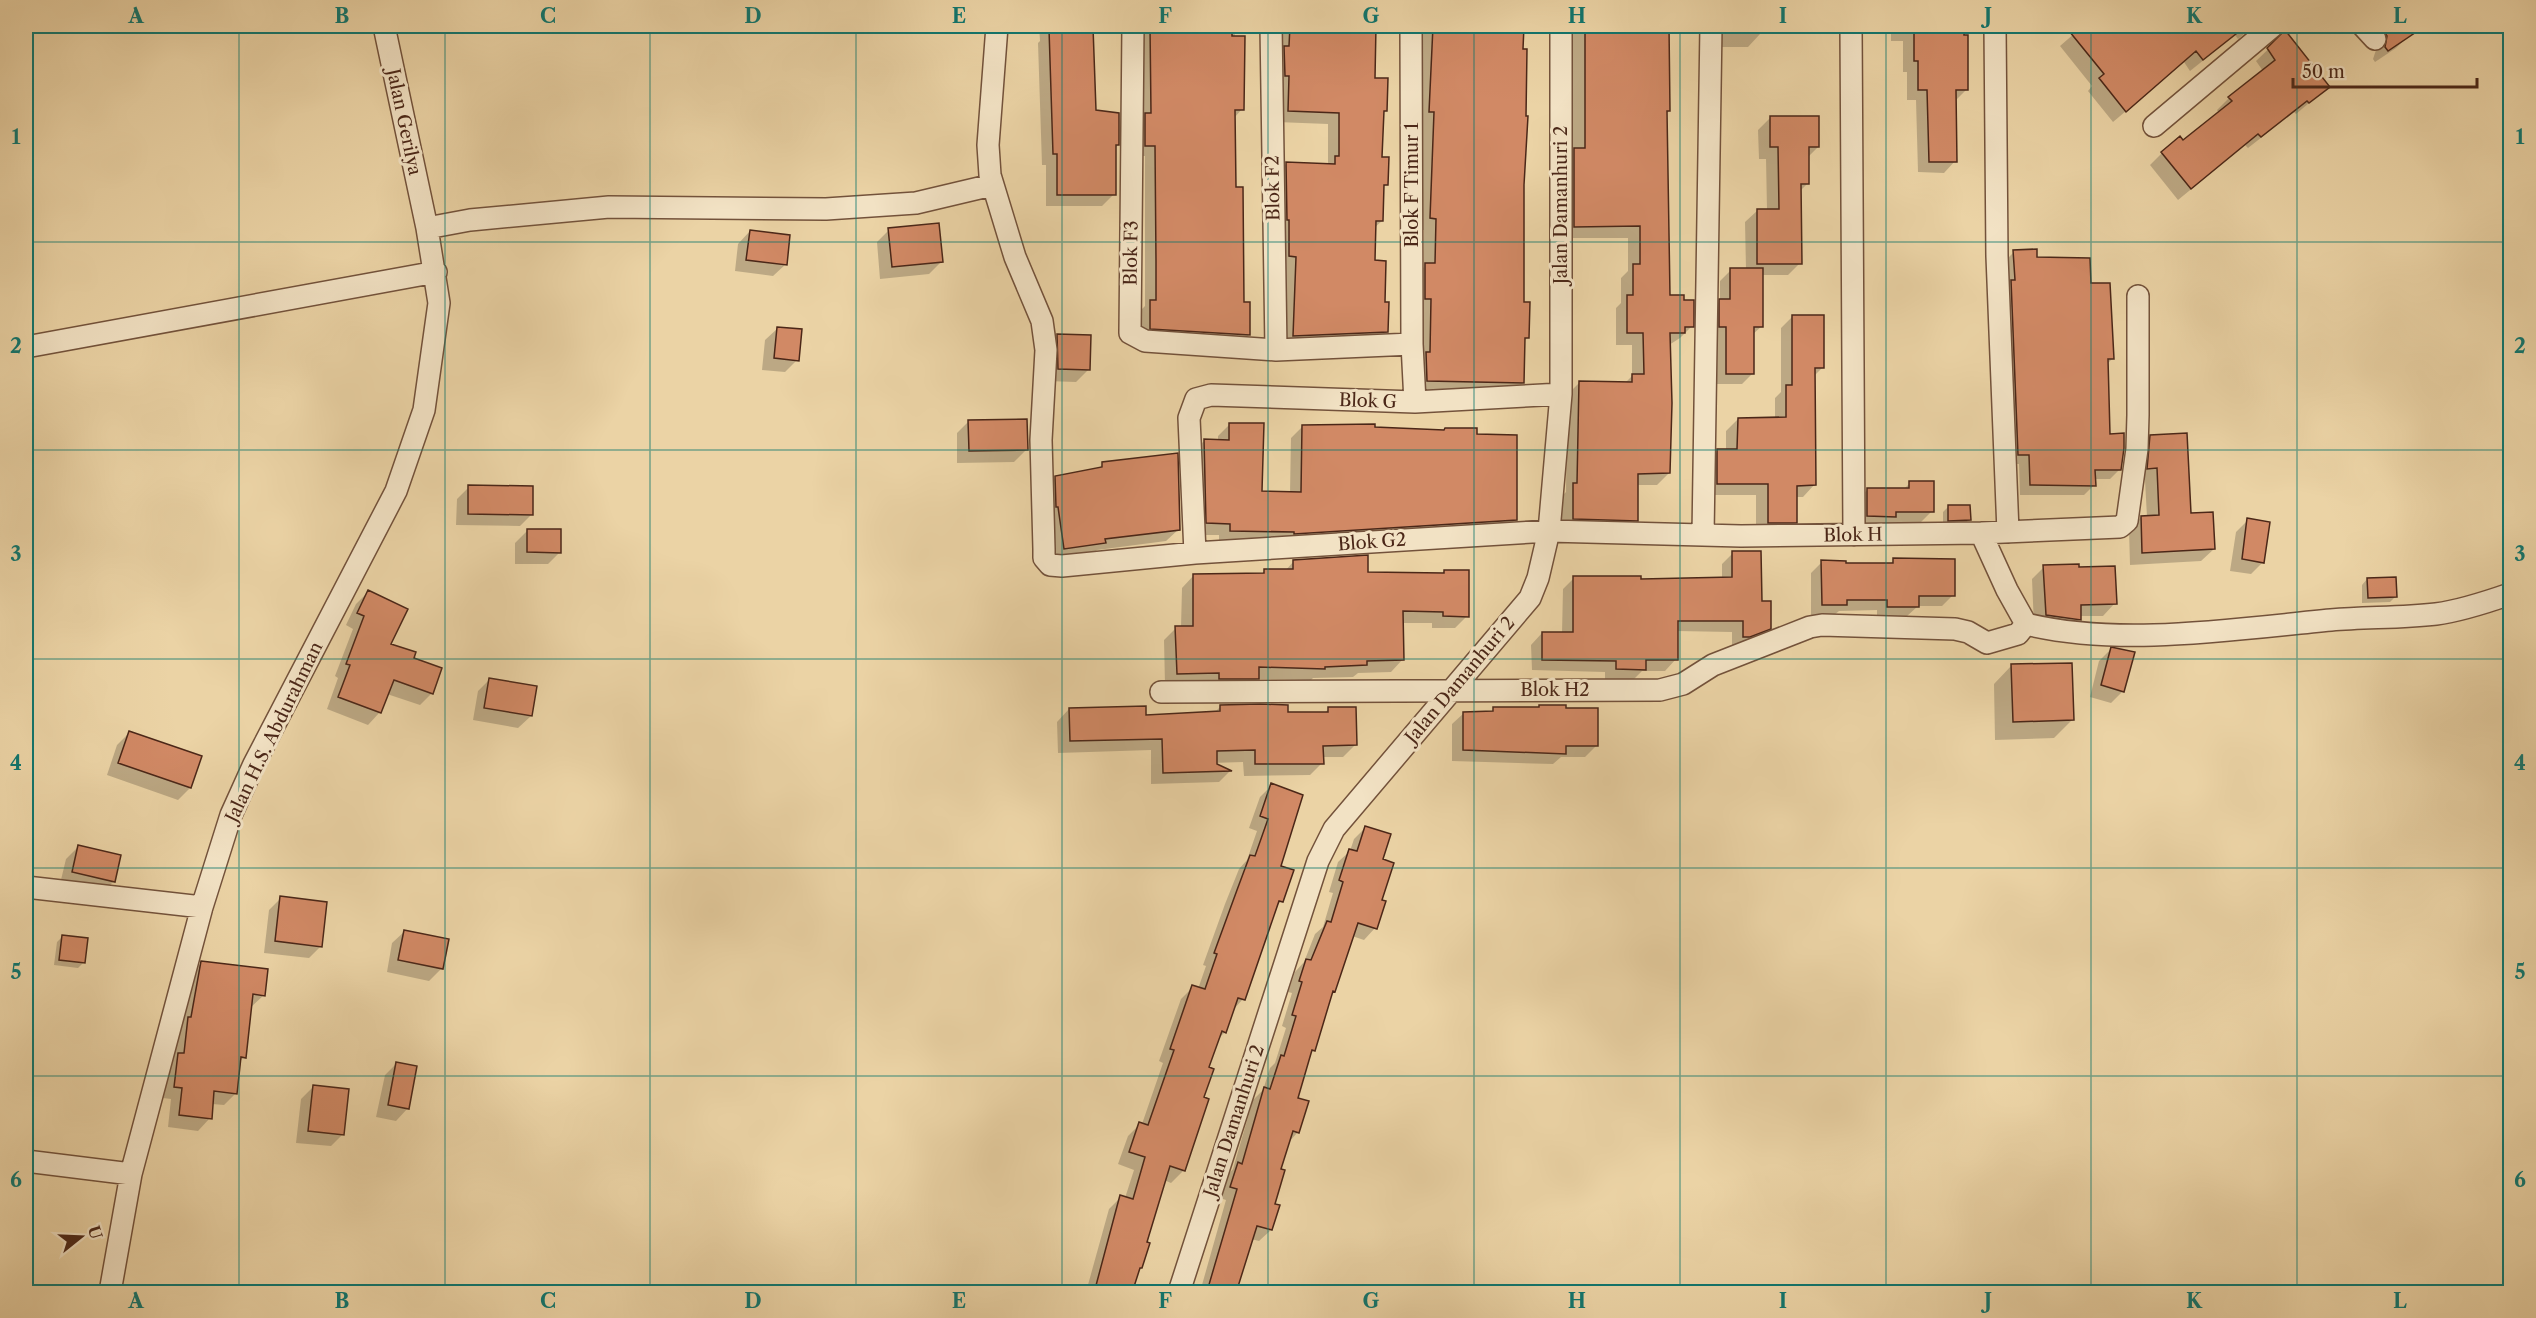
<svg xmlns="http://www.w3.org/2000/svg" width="2536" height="1318" font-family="'Libre Caslon Text',serif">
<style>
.shadow{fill:#0003}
.building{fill:#d18965;stroke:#4b2718;stroke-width:1.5}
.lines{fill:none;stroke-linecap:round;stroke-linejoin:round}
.minor-casing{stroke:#73523b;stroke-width:24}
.minor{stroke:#f2e2c4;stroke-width:21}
.grid{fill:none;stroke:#0f766e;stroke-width:1.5;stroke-opacity:0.55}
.labels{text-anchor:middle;stroke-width:6;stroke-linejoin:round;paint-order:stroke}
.street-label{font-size:18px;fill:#4b2718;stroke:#f2e2c4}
.neatline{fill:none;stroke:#0f766e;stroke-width:2}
.grid-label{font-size:20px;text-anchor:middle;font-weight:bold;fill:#0f766e}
</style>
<rect width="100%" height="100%" fill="#ebd3a5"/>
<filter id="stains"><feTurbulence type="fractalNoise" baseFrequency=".00333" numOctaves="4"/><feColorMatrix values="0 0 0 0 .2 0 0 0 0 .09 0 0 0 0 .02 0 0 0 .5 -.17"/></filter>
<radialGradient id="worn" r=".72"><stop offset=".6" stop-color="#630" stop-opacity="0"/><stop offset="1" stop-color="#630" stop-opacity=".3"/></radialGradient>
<path class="shadow" d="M 1039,26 L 1091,26 L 1095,111 L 1118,145 L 1115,148 L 1114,194 L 1102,206 L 1046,206 L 1046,165 L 1042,165 L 1038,43 L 1040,41 Z
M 1138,26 L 1234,26 L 1242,109 L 1234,118 L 1234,189 L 1242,303 L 1249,335 L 1238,346 L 1139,339 L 1139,312 L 1145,306 L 1145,156 L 1134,156 Z
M 1279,26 L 1375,26 L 1373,79 L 1386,110 L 1382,114 L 1381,158 L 1386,184 L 1382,188 L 1382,221 L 1374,228 L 1374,262 L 1383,303 L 1387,332 L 1375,343 L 1282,347 L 1285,268 L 1277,268 L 1275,176 L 1286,164 L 1328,165 L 1328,124 L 1277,122 Z
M 1412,26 L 1523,26 L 1522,303 L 1528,337 L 1524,341 L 1523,383 L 1511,395 L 1415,393 L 1414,276 L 1424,267 L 1424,230 L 1418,230 L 1423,123 L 1418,123 Z
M 1569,26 L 1668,26 L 1669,111 L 1666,114 L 1669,297 L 1692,326 L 1680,338 L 1669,345 L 1669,473 L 1657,485 L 1636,485 L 1636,520 L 1624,532 L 1562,530 L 1562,496 L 1566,492 L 1567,395 L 1579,383 L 1625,383 L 1632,376 L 1632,345 L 1616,345 L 1616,308 L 1621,303 L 1621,278 L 1628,271 L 1628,238 L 1562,238 L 1562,161 L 1573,150 L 1573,51 L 1570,51 Z
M 1711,26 L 1760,26 L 1760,34 L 1748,47 L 1712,47 Z
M 1891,26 L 1963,26 L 1967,89 L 1955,101 L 1955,161 L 1944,173 L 1918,172 L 1916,100 L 1907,100 L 1907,72 L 1903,72 L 1903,41 L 1891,41 Z
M 2083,26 L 2264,26 L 2252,27 L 2238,39 L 2235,35 L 2190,71 L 2184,62 L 2113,122 L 2088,91 L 2092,86 L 2060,46 Z
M 2350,26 L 2416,26 L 2406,33 L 2408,36 L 2396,48 L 2375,62 L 2373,59 L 2376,50 L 2373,43 L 2360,29 Z
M 2285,33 L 2328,87 L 2296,114 L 2294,112 L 2248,148 L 2245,145 L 2178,200 L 2150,165 L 2162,153 L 2183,142 L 2219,113 L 2217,110 L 2229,98 L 2263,71 L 2256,61 Z
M 1770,118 L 1818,147 L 1808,157 L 1807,184 L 1800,191 L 1800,263 L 1788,275 L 1762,275 L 1762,326 L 1752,335 L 1753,373 L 1742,384 L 1715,384 L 1709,312 L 1720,301 L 1720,281 L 1731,270 L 1746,269 L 1745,222 L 1758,210 L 1767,210 L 1766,159 L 1759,159 L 1758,130 Z
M 889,230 L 941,262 L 929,274 L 880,279 L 877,242 Z
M 750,231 L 786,264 L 773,276 L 735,271 L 738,244 Z
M 2014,252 L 2036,259 L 2089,285 L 2113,358 L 2107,364 L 2109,435 L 2120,469 L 2110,479 L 2094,479 L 2094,485 L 2084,495 L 2020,495 L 2019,464 L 2008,464 L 2004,262 Z
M 1793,316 L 1823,367 L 1814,376 L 1814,485 L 1803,497 L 1795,497 L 1795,522 L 1784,534 L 1756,534 L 1756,495 L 1705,495 L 1706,463 L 1718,451 L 1726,451 L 1726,431 L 1738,419 L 1775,419 L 1775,398 L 1781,392 L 1781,328 Z
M 778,328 L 797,360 L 785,372 L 762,370 L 765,340 Z
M 1057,336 L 1088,370 L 1076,382 L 1046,381 L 1045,348 Z
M 969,421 L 1026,450 L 1014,462 L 957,463 L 957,433 Z
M 1230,424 L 1261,492 L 1290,493 L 1291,438 L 1303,426 L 1476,435 L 1515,520 L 1503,532 L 1219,543 L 1219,535 L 1195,535 L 1192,453 L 1205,440 L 1218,441 L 1218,436 Z
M 2151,436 L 2189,515 L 2214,549 L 2201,561 L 2130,565 L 2129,530 L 2141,517 L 2147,517 L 2145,480 L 2136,480 L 2139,448 Z
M 1103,464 L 1179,529 L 1166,541 L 1097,550 L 1092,555 L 1052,560 L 1043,490 L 1055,478 L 1097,470 Z
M 1910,483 L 1932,511 L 1920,523 L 1887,524 L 1882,528 L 1856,528 L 1856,502 L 1868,489 L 1903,490 Z
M 469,487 L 532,514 L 520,526 L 456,525 L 457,499 Z
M 1948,507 L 1969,520 L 1963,525 L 1943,526 L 1943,512 Z
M 2248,520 L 2263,562 L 2251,574 L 2230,571 L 2236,532 Z
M 527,531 L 560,552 L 548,564 L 515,564 L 515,543 Z
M 1733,553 L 1760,602 L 1769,628 L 1758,640 L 1732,647 L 1732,632 L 1676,631 L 1676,659 L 1665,671 L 1642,671 L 1633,680 L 1605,680 L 1605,672 L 1532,670 L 1531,645 L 1542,633 L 1562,633 L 1563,589 L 1574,578 L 1640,580 L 1722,579 L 1722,564 Z
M 1894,560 L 1953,595 L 1942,606 L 1918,606 L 1906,617 L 1877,617 L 1877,610 L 1839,611 L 1834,615 L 1811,615 L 1811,573 L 1822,562 L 1845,565 L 1889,565 Z
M 1294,561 L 1367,573 L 1441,575 L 1444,571 L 1467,616 L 1455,628 L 1432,628 L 1432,623 L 1402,623 L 1403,659 L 1391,672 L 1358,673 L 1353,677 L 1313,678 L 1311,680 L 1257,679 L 1245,690 L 1165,685 L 1164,640 L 1176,628 L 1181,627 L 1182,588 L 1194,575 L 1261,575 L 1265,570 L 1285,571 Z
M 2044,567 L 2077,569 L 2115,603 L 2103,616 L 2080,616 L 2080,619 L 2068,631 L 2034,626 L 2032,579 Z
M 2367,579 L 2395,597 L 2390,602 L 2362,603 L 2362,585 Z
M 368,592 L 389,644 L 412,659 L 432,693 L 420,705 L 387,694 L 380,712 L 368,725 L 327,709 L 338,678 L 335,676 L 353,629 L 346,625 L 356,604 Z
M 2111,649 L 2123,691 L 2111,703 L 2090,697 L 2099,661 Z
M 2012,665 L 2072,720 L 2054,738 L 1995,740 L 1994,684 Z
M 490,679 L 531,716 L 518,728 L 473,720 L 478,691 Z
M 1221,706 L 1286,714 L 1324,713 L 1329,709 L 1355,745 L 1343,757 L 1322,757 L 1322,763 L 1310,775 L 1244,776 L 1243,762 L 1211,763 L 1230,771 L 1219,782 L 1151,784 L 1151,750 L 1058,753 L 1057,722 L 1069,709 L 1145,717 L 1214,713 Z
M 1494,709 L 1597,745 L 1585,757 L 1561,757 L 1553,764 L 1452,761 L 1452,724 L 1464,713 L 1490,713 Z
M 129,733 L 200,757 L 190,788 L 178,800 L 107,775 L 117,745 Z
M 1272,785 L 1281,901 L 1276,907 L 1243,999 L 1233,1010 L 1225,1032 L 1218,1039 L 1208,1068 L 1202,1098 L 1207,1100 L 1183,1171 L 1171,1183 L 1164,1180 L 1145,1243 L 1141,1268 L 1137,1271 L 1131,1292 L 1086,1292 L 1109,1209 L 1121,1197 L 1125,1198 L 1134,1170 L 1118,1164 L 1128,1136 L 1140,1124 L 1142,1124 L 1163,1063 L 1159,1061 L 1181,999 L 1193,987 L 1198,989 L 1206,966 L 1203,965 L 1225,904 L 1239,869 L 1247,860 L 1257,831 L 1249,828 L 1260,797 Z
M 1365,828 L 1381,860 L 1381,901 L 1375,928 L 1364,940 L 1352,936 L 1334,991 L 1330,995 L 1314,1050 L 1310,1054 L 1296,1099 L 1298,1132 L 1288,1143 L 1279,1170 L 1271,1230 L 1259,1241 L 1251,1239 L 1235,1292 L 1200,1292 L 1226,1200 L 1220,1198 L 1227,1176 L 1233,1169 L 1253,1100 L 1263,1090 L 1270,1068 L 1275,1063 L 1286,1028 L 1282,1026 L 1292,993 L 1288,992 L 1295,972 L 1304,962 L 1315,934 L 1323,927 L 1333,893 L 1329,892 L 1338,862 L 1350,851 L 1354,839 Z
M 78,847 L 114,881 L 102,893 L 60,884 L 66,859 Z
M 281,898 L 321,946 L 309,958 L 264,953 L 269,910 Z
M 405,931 L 447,940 L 441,969 L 429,981 L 387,972 L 392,943 Z
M 62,937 L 84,962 L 78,968 L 54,965 L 57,942 Z
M 201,963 L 264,995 L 251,1007 L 244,1057 L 239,1062 L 236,1093 L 224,1105 L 212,1104 L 210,1118 L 198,1131 L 168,1127 L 171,1099 L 163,1098 L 166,1066 L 173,1059 L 177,1030 L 189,975 Z
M 397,1063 L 408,1108 L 396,1121 L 376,1117 L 385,1075 Z
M 313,1087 L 343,1134 L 331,1146 L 296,1143 L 301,1099 Z"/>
<path class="building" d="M 1150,26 L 1232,26 L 1232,36 L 1245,36 L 1244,110 L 1235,110 L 1236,187 L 1243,187 L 1244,302 L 1250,302 L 1250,335 L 1150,329 L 1150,300 L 1156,300 L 1156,261 L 1155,146 L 1145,146 L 1145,113 L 1151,113 Z
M 1290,26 L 1376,26 L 1375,78 L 1388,78 L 1387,111 L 1384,111 L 1382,157 L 1389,157 L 1388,185 L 1384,185 L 1383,221 L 1376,221 L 1375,260 L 1386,261 L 1385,302 L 1389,302 L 1388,332 L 1293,336 L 1296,257 L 1289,256 L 1289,220 L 1287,220 L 1286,162 L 1335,164 L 1335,156 L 1339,156 L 1339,113 L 1288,111 L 1289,76 L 1285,76 L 1284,46 L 1289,46 Z
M 1433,26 L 1524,26 L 1523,49 L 1527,49 L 1526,116 L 1528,116 L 1524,185 L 1524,302 L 1530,302 L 1529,338 L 1525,338 L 1524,383 L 1427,381 L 1426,352 L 1430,352 L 1431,299 L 1425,299 L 1425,263 L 1435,263 L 1436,219 L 1430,218 L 1434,112 L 1429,112 Z
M 1585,26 L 1669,26 L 1670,111 L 1667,111 L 1670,295 L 1684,295 L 1684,300 L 1694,300 L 1694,327 L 1685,327 L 1685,333 L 1670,333 L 1672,403 L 1670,473 L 1638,474 L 1638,521 L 1573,519 L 1573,483 L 1577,483 L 1579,381 L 1632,382 L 1632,374 L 1644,374 L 1643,333 L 1627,333 L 1627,295 L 1633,295 L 1633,264 L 1640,264 L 1640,226 L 1574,227 L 1574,148 L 1585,148 Z
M 1914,26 L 1964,26 L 1964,35 L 1968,35 L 1968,90 L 1956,90 L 1957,162 L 1929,162 L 1927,90 L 1918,90 L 1918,61 L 1914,61 Z
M 2065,26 L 2246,26 L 2203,60 L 2196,51 L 2126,112 L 2099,78 L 2104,74 Z
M 2380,26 L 2425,26 L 2388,51 L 2385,47 L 2387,36 Z
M 1093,27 L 1096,110 L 1119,113 L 1119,145 L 1116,145 L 1116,195 L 1057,195 L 1057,154 L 1053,154 L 1049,29 Z
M 2285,30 L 2330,87 L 2309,103 L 2307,101 L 2261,137 L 2258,134 L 2191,189 L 2161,152 L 2180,136 L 2183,140 L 2232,101 L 2228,97 L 2275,60 L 2267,48 Z
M 1770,116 L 1819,116 L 1819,147 L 1809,147 L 1809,184 L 1801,184 L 1802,264 L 1757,264 L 1757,209 L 1779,209 L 1778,147 L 1770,147 Z
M 939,223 L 943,262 L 892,267 L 888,228 Z
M 750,230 L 790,235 L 787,265 L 746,260 Z
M 2037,249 L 2037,257 L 2090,258 L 2091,283 L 2110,283 L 2114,359 L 2108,359 L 2110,434 L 2124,433 L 2124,448 L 2121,470 L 2095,470 L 2096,486 L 2030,485 L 2029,455 L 2018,455 L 2011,280 L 2015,280 L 2013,250 Z
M 1730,268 L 1763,268 L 1763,327 L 1754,327 L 1754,374 L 1726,374 L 1726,327 L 1719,327 L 1719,299 L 1730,299 Z
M 1792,315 L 1824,315 L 1824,368 L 1815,368 L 1816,485 L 1797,486 L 1797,523 L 1768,523 L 1768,484 L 1717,484 L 1717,449 L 1737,449 L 1738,418 L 1786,417 L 1786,385 L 1792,385 Z
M 777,327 L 802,329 L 799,361 L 774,358 Z
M 1057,334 L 1091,335 L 1090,370 L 1058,369 Z
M 1027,419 L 1028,450 L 969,451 L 968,420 Z
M 1229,423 L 1264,423 L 1262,491 L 1301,492 L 1302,425 L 1375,424 L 1375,427 L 1444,430 L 1445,428 L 1477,428 L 1477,434 L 1517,435 L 1517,520 L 1294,534 L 1294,532 L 1230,531 L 1230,524 L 1206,523 L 1204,439 L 1229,440 Z
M 2187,433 L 2191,513 L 2213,512 L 2215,549 L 2142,553 L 2141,516 L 2159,515 L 2157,468 L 2147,469 L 2150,435 Z
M 1178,453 L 1180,530 L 1105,539 L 1106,543 L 1064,549 L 1058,507 L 1056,507 L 1055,476 L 1102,467 L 1102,462 Z
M 1909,481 L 1934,481 L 1934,512 L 1896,512 L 1896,517 L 1867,516 L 1867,488 L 1909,488 Z
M 468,485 L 533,486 L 533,515 L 468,514 Z
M 1948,505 L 1970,505 L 1971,520 L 1948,521 Z
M 2247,518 L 2270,522 L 2264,563 L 2242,559 Z
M 527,529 L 561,529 L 561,553 L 527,552 Z
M 1732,551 L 1761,551 L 1762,601 L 1771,601 L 1771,629 L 1750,637 L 1743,637 L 1743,621 L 1678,621 L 1678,660 L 1646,660 L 1646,670 L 1616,669 L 1616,661 L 1542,660 L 1542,632 L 1573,632 L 1573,576 L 1641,576 L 1641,579 L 1732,577 Z
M 1368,555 L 1368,572 L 1444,573 L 1444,570 L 1469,570 L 1469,617 L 1443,616 L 1443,612 L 1403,611 L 1404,660 L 1367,661 L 1367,665 L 1325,667 L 1325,669 L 1259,667 L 1259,679 L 1219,679 L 1219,673 L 1177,674 L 1175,626 L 1193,626 L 1193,574 L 1264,573 L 1264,569 L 1293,569 L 1293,560 Z
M 1893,558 L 1955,559 L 1955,596 L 1919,596 L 1919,607 L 1887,607 L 1887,600 L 1847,600 L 1847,605 L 1822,605 L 1821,560 L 1846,561 L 1846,563 L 1893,563 Z
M 2079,564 L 2079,567 L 2115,566 L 2117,604 L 2081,605 L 2081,620 L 2046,615 L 2043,565 Z
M 2396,577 L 2397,597 L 2368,598 L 2367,578 Z
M 368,590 L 408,609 L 391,644 L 416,652 L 414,658 L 442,668 L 433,694 L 394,680 L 381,713 L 338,697 L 350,665 L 346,664 L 364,616 L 357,613 Z
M 2111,647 L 2135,652 L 2124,692 L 2101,685 Z
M 2072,663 L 2074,720 L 2013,722 L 2011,664 Z
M 489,678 L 537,686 L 532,716 L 484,708 Z
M 1260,704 L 1288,705 L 1288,712 L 1328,712 L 1328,707 L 1356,707 L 1357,745 L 1323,746 L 1324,764 L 1255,764 L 1255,750 L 1217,751 L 1217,764 L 1232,771 L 1163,773 L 1162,739 L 1070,741 L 1069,708 L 1146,706 L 1146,715 L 1220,711 L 1220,705 Z
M 1539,705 L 1566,705 L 1566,708 L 1598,708 L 1598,746 L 1566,746 L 1566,754 L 1463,750 L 1463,712 L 1493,711 L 1493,707 L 1539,707 Z
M 129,731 L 202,756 L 191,788 L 118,763 Z
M 1271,783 L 1303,795 L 1281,866 L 1294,870 L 1283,902 L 1279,901 L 1245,1000 L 1238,998 L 1226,1033 L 1222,1031 L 1209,1067 L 1214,1069 L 1204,1097 L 1209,1099 L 1185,1171 L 1170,1166 L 1147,1242 L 1150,1243 L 1142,1268 L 1140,1268 L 1132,1293 L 1094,1293 L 1120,1195 L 1133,1199 L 1145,1157 L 1129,1152 L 1139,1122 L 1148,1125 L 1174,1050 L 1170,1049 L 1192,985 L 1205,989 L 1217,954 L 1214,953 L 1237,890 L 1250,855 L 1255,856 L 1268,819 L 1260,816 Z
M 1365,826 L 1391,834 L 1383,859 L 1394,863 L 1382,900 L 1386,901 L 1377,929 L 1358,923 L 1335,992 L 1333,991 L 1315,1051 L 1312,1050 L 1298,1098 L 1309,1101 L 1299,1133 L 1293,1131 L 1281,1169 L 1285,1170 L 1275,1204 L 1280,1205 L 1272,1230 L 1257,1226 L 1236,1293 L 1221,1293 L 1208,1288 L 1237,1189 L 1230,1187 L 1238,1162 L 1242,1164 L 1264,1087 L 1270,1089 L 1281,1055 L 1284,1056 L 1296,1016 L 1292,1015 L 1302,982 L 1299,981 L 1306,959 L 1311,960 L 1327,921 L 1331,922 L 1343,882 L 1339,880 L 1349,849 L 1357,851 Z
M 78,845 L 121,855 L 115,882 L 72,872 Z
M 280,896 L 327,902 L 322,947 L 275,941 Z
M 404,930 L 449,939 L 443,969 L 398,960 Z
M 62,935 L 88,938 L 85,963 L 59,960 Z
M 201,961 L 268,969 L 265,996 L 253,994 L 246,1058 L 241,1057 L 237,1094 L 214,1091 L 212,1119 L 179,1115 L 182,1088 L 174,1087 L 178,1053 L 184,1053 L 188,1017 L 191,1017 Z
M 396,1062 L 417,1066 L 409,1109 L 388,1105 Z
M 313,1085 L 349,1089 L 344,1135 L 308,1131 Z"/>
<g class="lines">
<g class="minor-casing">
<path id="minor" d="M 997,26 L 988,145 L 990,175 L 1015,257 L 1042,321 L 1046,350 L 1041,440 L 1044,549 L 1044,558 L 1050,565 L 1062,566 L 1195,553 L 1549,531 L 1741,536 L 1981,533 L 2120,527 L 2127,521 L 2137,449 L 2138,415 L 2138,296
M 1133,26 L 1130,333 L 1145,341 L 1276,350 L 1412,344
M 1271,26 L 1276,350
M 1411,26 L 1412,344 L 1415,402
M 1851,26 L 1854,535
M 1995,26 L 1997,256 L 2008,532
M 2363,26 L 2375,39
M 2154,126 L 2273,26
M 427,228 L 470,220 L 609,207 L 826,209 L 916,203 L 992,185
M 26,347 L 436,272
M 1981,533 L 2007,590 L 2026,624 C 2120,647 2235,629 2331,620 C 2366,617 2401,618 2436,614 C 2460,611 2487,602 2510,594
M 1703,535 L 1711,26
M 1195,553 L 1189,418 L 1196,399 L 1211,395 L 1415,402 L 1561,394
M 1161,692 L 1660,690 L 1683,684 L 1713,665 L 1810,627 L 1822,625 L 1955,629 L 1968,632 L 1987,643 L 2018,634 L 2026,624
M 26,887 L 202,907
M 26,1161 L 131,1174
M 110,1292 L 131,1174 L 202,907 L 231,815 L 254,764 L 396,491 L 424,410 L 439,303 L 427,228 L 384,26
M 1179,1292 L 1318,861 L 1334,829 L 1530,598 L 1538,578 L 1549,531 L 1561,394 L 1561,26"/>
</g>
<use href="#minor" class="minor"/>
</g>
<path class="grid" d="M 239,26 L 239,1292M 445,26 L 445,1292M 650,26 L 650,1292M 856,26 L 856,1292M 1062,26 L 1062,1292M 1268,26 L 1268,1292M 1474,26 L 1474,1292M 1680,26 L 1680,1292M 1886,26 L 1886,1292M 2091,26 L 2091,1292M 2297,26 L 2297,1292M 26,242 L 2510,242M 26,450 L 2510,450M 26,659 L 2510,659M 26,868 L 2510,868M 26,1076 L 2510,1076"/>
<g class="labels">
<g class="street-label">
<text transform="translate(404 122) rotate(78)" y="6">Jalan Gerilya</text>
<text transform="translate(1412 185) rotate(-90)" y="6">Blok F Timur 1</text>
<text transform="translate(1273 188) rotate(-91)" y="6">Blok F2</text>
<text transform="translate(1561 205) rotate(-90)" y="6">Jalan Damanhuri 2</text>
<text transform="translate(1131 253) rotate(-89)" y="6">Blok F3</text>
<text transform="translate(1368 401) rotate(2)" y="6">Blok G</text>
<text transform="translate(1853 535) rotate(-1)" y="6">Blok H</text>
<text transform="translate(1372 542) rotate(-4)" y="6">Blok G2</text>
<text transform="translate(1460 680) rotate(-50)" y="6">Jalan Damanhuri 2</text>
<text x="1555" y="696">Blok H2</text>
<text transform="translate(274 732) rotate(-64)" y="6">Jalan H.S. Abdurahman</text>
<text transform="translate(1234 1121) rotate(-72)" y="6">Jalan Damanhuri 2</text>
</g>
</g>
<rect width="2536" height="1318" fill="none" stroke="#ebd3a5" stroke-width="66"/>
<g transform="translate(81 1237) rotate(72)" stroke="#f2e2c4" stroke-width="4.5" paint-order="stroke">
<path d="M0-4.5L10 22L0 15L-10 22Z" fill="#4b2718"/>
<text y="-9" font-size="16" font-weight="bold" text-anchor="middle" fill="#4b2718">U</text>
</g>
<path d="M2293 78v9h184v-9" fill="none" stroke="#4b2718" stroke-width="3"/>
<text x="2302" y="78" font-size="18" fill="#4b2718" stroke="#f2e2c4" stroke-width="4.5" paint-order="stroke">50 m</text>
<rect x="33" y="33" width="2470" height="1252" class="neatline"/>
<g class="grid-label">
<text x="136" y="23">A</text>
<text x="342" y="23">B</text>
<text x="548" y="23">C</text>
<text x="753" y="23">D</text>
<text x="959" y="23">E</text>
<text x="1165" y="23">F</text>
<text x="1371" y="23">G</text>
<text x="1577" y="23">H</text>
<text x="1783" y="23">I</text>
<text x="1988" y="23">J</text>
<text x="2194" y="23">K</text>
<text x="2400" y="23">L</text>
<text x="16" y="144">1</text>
<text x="2520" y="144">1</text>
<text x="16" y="353">2</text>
<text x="2520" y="353">2</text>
<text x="16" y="561">3</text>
<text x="2520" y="561">3</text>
<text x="16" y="770">4</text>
<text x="2520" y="770">4</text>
<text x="16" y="979">5</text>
<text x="2520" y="979">5</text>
<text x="16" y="1187">6</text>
<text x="2520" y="1187">6</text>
<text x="136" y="1308">A</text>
<text x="342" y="1308">B</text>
<text x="548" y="1308">C</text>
<text x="753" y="1308">D</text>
<text x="959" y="1308">E</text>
<text x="1165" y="1308">F</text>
<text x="1371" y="1308">G</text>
<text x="1577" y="1308">H</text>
<text x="1783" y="1308">I</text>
<text x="1988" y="1308">J</text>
<text x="2194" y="1308">K</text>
<text x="2400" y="1308">L</text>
</g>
<rect width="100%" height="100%" filter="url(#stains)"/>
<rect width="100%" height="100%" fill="url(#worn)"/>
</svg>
